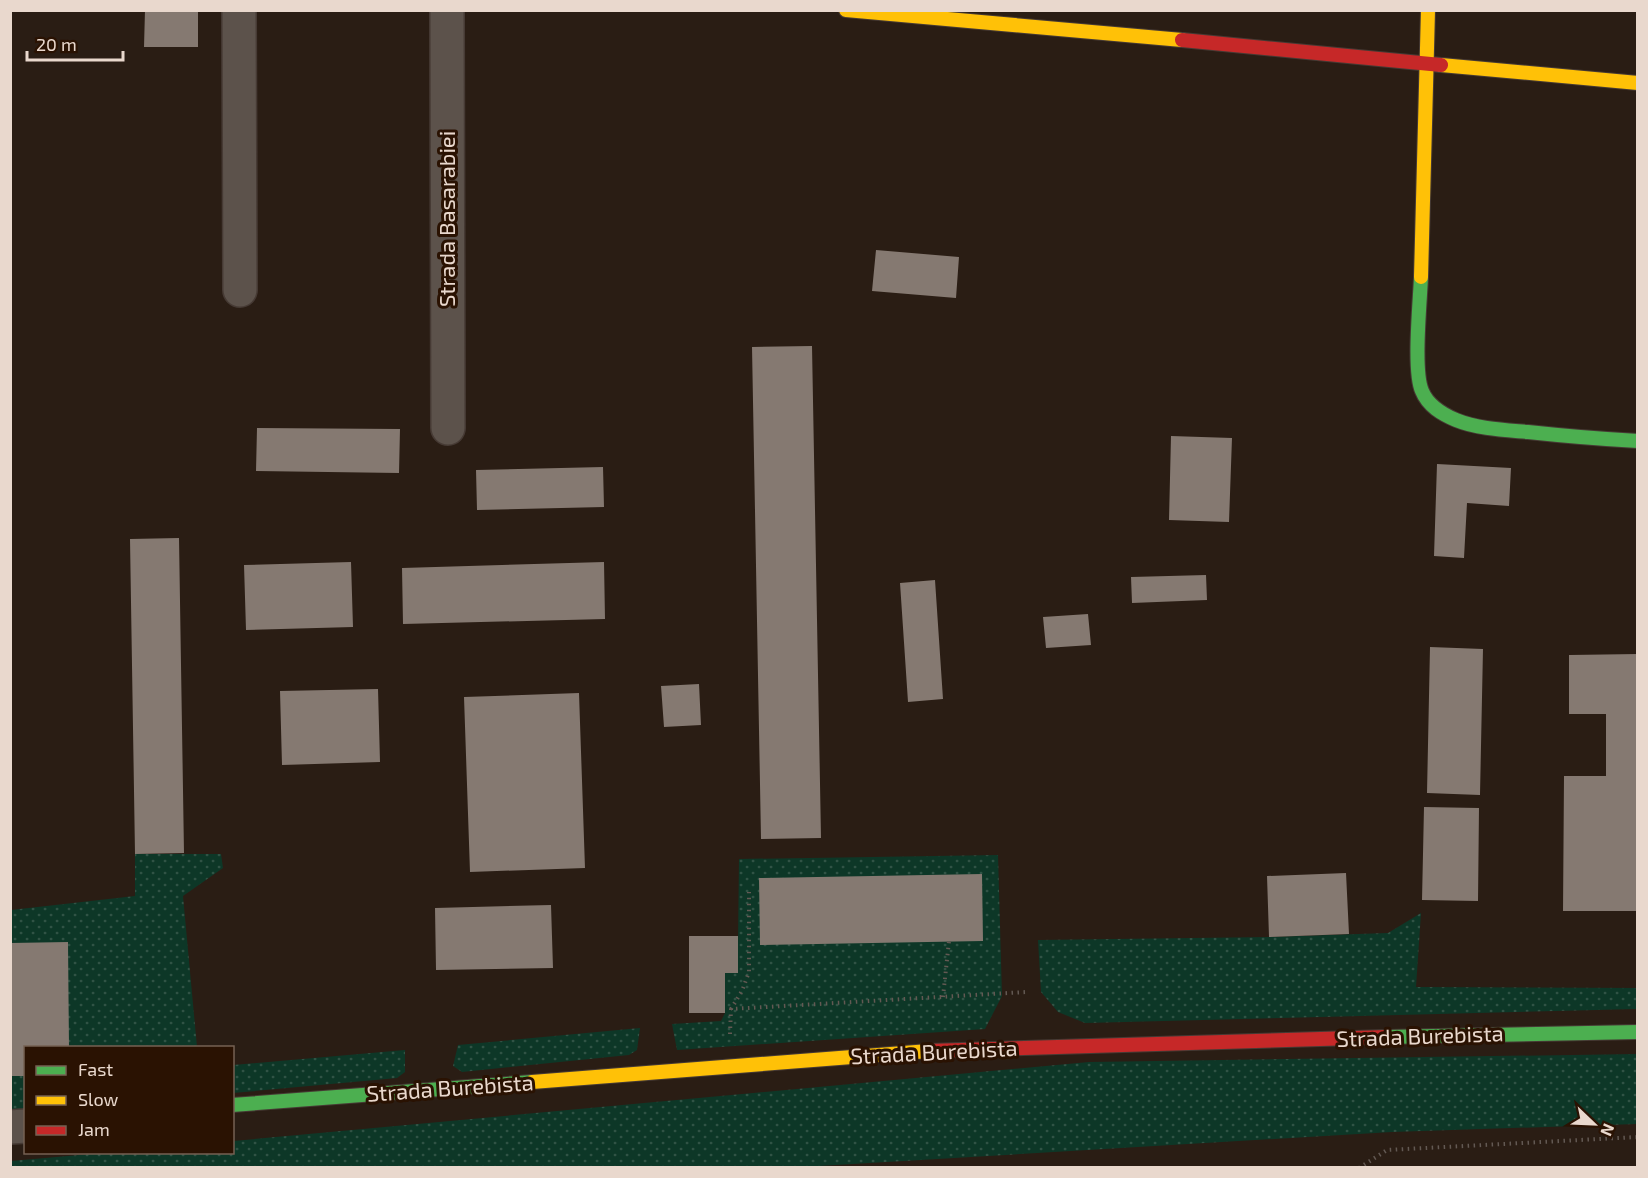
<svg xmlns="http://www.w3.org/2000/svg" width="1648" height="1178" font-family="'Exo 2',sans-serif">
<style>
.grass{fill:url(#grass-dots)}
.building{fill:#857971}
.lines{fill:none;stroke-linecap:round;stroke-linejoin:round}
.street-casing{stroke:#463a34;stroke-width:36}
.fast-casing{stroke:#463a34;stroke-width:16}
.slow-casing{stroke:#463a34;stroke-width:16}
.jam-casing{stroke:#463a34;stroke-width:16}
.path{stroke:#635953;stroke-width:4;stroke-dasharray:1.5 4.5;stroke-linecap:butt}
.street{stroke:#5c524b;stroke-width:33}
.fast{stroke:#4caf50;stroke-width:14}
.slow{stroke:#ffc107;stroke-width:14}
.jam{stroke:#c62828;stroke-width:14}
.labels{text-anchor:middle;stroke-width:6;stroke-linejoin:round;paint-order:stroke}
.street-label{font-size:22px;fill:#e9d8cd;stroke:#2a1202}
</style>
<defs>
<pattern id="grass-dots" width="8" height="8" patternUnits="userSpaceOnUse" patternTransform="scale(1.5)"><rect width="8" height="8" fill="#0d3727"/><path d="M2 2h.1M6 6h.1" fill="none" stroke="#305345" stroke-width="1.8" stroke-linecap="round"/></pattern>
</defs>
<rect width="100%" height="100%" fill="#2a1d14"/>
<path class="grass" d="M 135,854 L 221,854 L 223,868 L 183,896 L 197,1047 L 26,1048 L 25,1112 L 11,1114 L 11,910 L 135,896 Z
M 998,855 L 1002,996 L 985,1029 L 677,1050 L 672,1024 L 721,1021 L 725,1013 L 725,973 L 738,945 L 739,859 Z
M 1421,913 L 1416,987 L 1637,988 L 1637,1009 L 1085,1023 L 1058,1012 L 1041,992 L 1038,940 L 1269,937 L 1388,933 Z
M 640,1028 L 637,1050 L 629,1055 L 462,1072 L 453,1066 L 458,1045 Z
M 405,1050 L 405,1072 L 397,1078 L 233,1093 L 233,1065 Z
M 1637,1054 L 1637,1124 L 1392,1132 L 785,1168 L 11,1168 L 11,1161 L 102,1153 L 232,1152 L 233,1141 L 1089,1062 Z"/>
<path class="building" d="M 145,10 L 198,10 L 198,47 L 144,47 Z
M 876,250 L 959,257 L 956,298 L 872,291 Z
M 812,346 L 821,838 L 761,839 L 752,347 Z
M 257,428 L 400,429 L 399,473 L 256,471 Z
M 1171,436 L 1232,438 L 1229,522 L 1169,520 Z
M 1437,464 L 1511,468 L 1509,506 L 1467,503 L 1464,558 L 1434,556 Z
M 603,467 L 604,507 L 477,510 L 476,470 Z
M 179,538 L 184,853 L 135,854 L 130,539 Z
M 351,562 L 353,627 L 246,630 L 244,565 Z
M 604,562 L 605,619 L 403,624 L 402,568 Z
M 1206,575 L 1207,600 L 1132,603 L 1131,577 Z
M 935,580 L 943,699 L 908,702 L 900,583 Z
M 1088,614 L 1091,645 L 1046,648 L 1043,617 Z
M 1430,647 L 1483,649 L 1480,795 L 1427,793 Z
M 1638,654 L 1638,911 L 1563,911 L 1564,776 L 1606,776 L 1606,714 L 1569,714 L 1569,655 Z
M 699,684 L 701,725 L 664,727 L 661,686 Z
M 378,689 L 380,762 L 282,765 L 280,691 Z
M 579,693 L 585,868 L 470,872 L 464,697 Z
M 1424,807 L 1479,808 L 1478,901 L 1422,900 Z
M 1346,873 L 1349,934 L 1269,937 L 1267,876 Z
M 982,874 L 983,941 L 760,945 L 759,878 Z
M 551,905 L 553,968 L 436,970 L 435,908 Z
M 689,936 L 738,936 L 738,973 L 725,973 L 725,1013 L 689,1013 Z
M 68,942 L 69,1047 L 26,1047 L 26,1076 L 10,1076 L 10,943 Z"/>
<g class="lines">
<g class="street-casing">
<path id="street" d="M 239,10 L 240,290
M 447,10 L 448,428
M 10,1127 L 26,1126"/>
</g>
<g class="fast-casing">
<path id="fast" d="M 1421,277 C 1420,302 1413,371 1422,391 C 1428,406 1442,414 1456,420 C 1478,429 1505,430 1528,432 C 1565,436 1601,439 1638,441
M 1387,1037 L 1638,1032
M 232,1105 L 532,1082"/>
</g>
<g class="slow-casing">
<path id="slow" d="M 846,10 L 1182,40
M 1441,65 L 1638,83
M 1421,277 L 1428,10
M 532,1082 L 929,1051"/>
</g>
<g class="jam-casing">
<path id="jam" d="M 1182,40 L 1441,65
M 929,1051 L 1387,1037"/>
</g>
<path class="path" d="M 943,997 L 949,941
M 731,1009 L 742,991 L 749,972 L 749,892
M 730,1034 L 731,1009 L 1026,992
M 1359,1168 L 1387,1150 L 1638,1137"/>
<use href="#street" class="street"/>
<use href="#fast" class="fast"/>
<use href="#slow" class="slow"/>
<use href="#jam" class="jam"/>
</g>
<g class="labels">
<g class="street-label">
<text transform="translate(447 219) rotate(-90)" y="8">Strada Basarabiei</text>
<text transform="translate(1420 1036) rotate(-2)" y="8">Strada Burebista</text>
<text transform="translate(934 1052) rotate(-3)" y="8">Strada Burebista</text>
<text transform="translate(450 1088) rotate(-4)" y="8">Strada Burebista</text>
</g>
</g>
<rect width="1648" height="1178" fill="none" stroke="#e9d8cd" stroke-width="24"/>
<rect x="24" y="1046" width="210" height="108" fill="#2a1202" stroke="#766153" stroke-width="1.5"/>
<rect x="36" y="1066" width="30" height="9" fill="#4caf50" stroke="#766153" stroke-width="1.5"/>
<text x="78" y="1076" font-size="18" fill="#e9d8cd">Fast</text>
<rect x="36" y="1096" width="30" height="9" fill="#ffc107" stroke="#766153" stroke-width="1.5"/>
<text x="78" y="1106" font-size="18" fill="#e9d8cd">Slow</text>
<rect x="36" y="1126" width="30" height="9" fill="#c62828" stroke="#766153" stroke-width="1.5"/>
<text x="78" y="1136" font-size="18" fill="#e9d8cd">Jam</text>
<g transform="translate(1594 1124) rotate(113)" stroke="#2a1202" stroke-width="4.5" paint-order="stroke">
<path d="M0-4.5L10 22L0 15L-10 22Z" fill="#e9d8cd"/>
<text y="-9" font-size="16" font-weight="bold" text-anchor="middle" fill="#e9d8cd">N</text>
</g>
<path d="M27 51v9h96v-9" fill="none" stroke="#e9d8cd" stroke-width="3"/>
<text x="36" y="51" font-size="18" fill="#e9d8cd" stroke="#2a1202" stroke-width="4.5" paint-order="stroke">20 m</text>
</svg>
